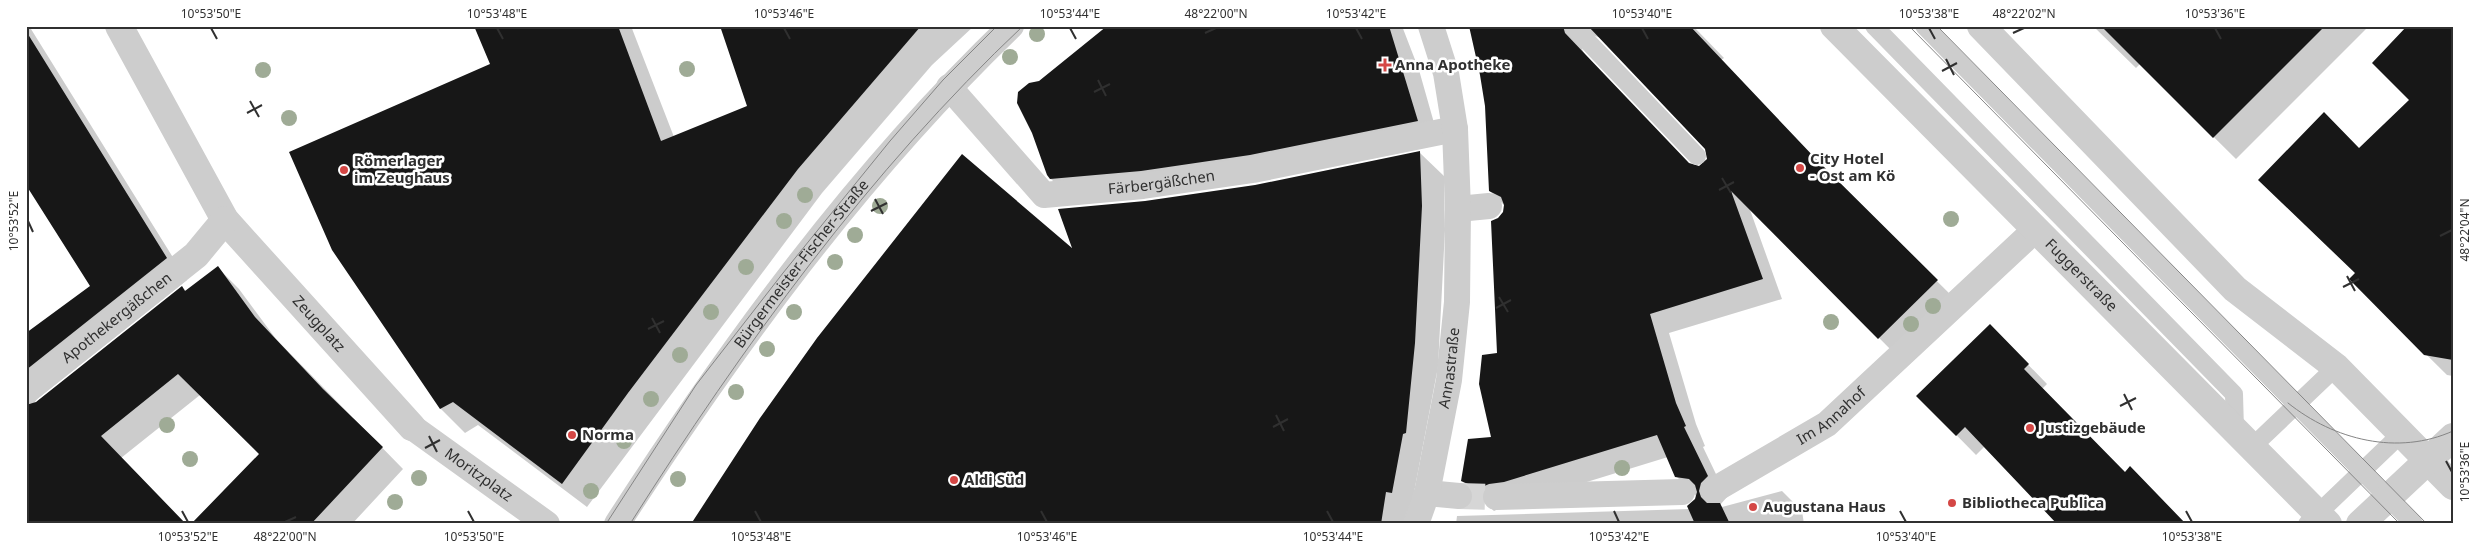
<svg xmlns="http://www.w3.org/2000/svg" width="2479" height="550" font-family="'Noto Sans',sans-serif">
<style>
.shadow{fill:#0003;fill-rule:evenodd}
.building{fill:#171717}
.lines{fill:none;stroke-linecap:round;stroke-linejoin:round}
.pedestrian-tunnel{stroke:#d6d6d6;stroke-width:26;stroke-dasharray:26 13;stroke-linecap:butt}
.service{stroke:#cdcdcd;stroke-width:18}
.pedestrian{stroke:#cdcdcd;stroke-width:26}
.minor{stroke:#cdcdcd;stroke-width:28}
.tram{stroke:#858585;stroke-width:1}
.tree{fill:#9fab96}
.ticks{fill:none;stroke:#303030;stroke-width:2}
.poi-dot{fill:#d44745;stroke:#fff;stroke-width:2}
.labels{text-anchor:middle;stroke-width:5;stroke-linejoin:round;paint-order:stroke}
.poi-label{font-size:15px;font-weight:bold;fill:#303030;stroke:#fff;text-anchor:start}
.street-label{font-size:15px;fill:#303030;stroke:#fff}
.neatline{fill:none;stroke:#303030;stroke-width:2}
.ticks-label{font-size:12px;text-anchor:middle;fill:#303030}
</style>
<rect width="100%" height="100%" fill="#fff"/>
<path class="shadow" d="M 26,26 L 37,26 L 31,29 L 187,280 L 37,399 L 33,405 L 182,287 L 186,291 L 218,268 L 239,289 L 276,339 L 403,469 L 352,524 L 193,524 L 260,454 L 200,395 L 121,458 L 26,524 L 26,335 L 91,286 L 26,183 Z
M 475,26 L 631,26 L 674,137 L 749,106 L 723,26 L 974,26 L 932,65 L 822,193 L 587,507 L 478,425 L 465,433 L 441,409 L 333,249 L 492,64 Z
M 1110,26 L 1402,26 L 1419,70 L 1440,144 L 1074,202 L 1051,179 L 1033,133 L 1040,82 Z
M 1470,26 L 1693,26 L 1724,58 L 1721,60 L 1833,178 L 1957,301 L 1899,358 L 1749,207 L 1782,299 L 1669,333 L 1696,424 L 1705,446 L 1703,447 L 1727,497 L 1720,505 L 1722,507 L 1782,491 L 1802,511 L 1804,524 L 1456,524 L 1457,516 L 1690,509 L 1697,497 L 1676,476 L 1668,457 L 1525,501 L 1509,504 L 1494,511 L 1462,481 L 1493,438 L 1505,206 L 1490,191 L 1486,106 L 1482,75 ZM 1592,35 L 1601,38 L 1706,148 L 1708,160 L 1699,168 L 1690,165 L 1585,55 L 1582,49 L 1585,39 Z
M 2093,26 L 2369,26 L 2236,159 L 2140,64 L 2136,68 Z
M 2453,26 L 2453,376 L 2447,375 L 2350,279 L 2356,274 L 2359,150 L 2411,100 Z
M 1420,153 L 1444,176 L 1445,230 L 1438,367 L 1408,524 L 692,524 L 1145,202 L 1255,186 Z
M 2009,345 L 2047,384 L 2042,389 L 2125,473 L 2185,524 L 1985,446 L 1976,455 L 1918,396 Z"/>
<path class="building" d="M 474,26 L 618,26 L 661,141 L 747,106 L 720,26 L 921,26 L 798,169 L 628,393 L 562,484 L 453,402 L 440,409 L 332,250 L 289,152 L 490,64 Z
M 1107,26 L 1389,26 L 1418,121 L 1250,155 L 1141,171 L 1050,179 L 1047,175 L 1032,133 L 1017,103 L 1018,92 L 1029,83 L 1039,81 Z
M 1469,26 L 1563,26 L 1565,33 L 1689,163 L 1699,166 L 1707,159 L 1705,149 L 1588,26 L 1690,26 L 1816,159 L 1938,280 L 1878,339 L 1731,191 L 1763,279 L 1650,314 L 1676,403 L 1686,426 L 1684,427 L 1708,476 L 1701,483 L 1699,491 L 1701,497 L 1707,503 L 1720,503 L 1730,524 L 1695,524 L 1687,506 L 1695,499 L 1697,492 L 1695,485 L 1689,479 L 1675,477 L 1657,435 L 1504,482 L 1489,484 L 1473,491 L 1468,484 L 1461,481 L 1468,439 L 1491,437 L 1479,384 L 1482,355 L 1497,353 L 1491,221 L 1498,218 L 1503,212 L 1504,205 L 1501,197 L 1489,191 L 1485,106 L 1480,75 Z
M 2101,26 L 2325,26 L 2213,138 Z
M 2407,26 L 2453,26 L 2453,360 L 2424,355 L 2349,279 L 2355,273 L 2258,180 L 2324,112 L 2359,148 L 2409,100 L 2372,63 Z
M 26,31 L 167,258 L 26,370 L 26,333 L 90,286 L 26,185 Z
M 1420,151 L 1422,206 L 1415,343 L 1406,433 L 1403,434 L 1392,493 L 1386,492 L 1381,524 L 691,524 L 760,418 L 817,338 L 962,154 L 1072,248 L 1058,209 L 1145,201 L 1255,185 Z
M 218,266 L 255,317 L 323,389 L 383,447 L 311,524 L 191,524 L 259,454 L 178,374 L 101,436 L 186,524 L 26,524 L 26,405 L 36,402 L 182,286 L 185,291 Z
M 1990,324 L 2029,364 L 2024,369 L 2125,472 L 2130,466 L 2186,524 L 2057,524 L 1965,427 L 1956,436 L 1916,396 Z"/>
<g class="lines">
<path class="pedestrian-tunnel" d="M 1459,496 L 1496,497"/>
<path class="service" d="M 1573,26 L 1697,156
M 1874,26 L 2234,394 L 2235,430
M 1924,26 L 2414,524
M 2252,447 L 2336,367
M 2307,524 L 2402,433"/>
<g class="pedestrian">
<path id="s1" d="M 949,87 L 1044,195 L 1143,186 L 1253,170 L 1455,129"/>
<path d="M 1458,209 L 1489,206"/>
<path id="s2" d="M 412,427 L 547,524"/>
<path id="s3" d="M 1714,490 L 1827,424 L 2036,229"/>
<path d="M 1427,493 L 1459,496"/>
<path d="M 1496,497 L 1682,492"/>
<path id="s4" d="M 617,524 C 732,346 858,173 1011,26"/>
<path id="s5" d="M 1416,524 L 1427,493 L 1449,380 L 1457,302 L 1458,209 L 1455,129 L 1446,73 L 1431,26"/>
</g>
<g class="minor">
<path id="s6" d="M 119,26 L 225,220 L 412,427"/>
<path id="s7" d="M 1834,26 L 2328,524"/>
<path d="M 1981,26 L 2235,289 L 2336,367 L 2453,486"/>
<path id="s8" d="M 26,390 L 196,255 L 225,220"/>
<path d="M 2360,524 L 2453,437"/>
</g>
<path class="tram" d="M 1909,26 L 2400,524
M 1937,26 L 2427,524
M 2288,403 C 2334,440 2398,456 2453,431
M 606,524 L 696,385 L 783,273 L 890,141 L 943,80 L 997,26
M 630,524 C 743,346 869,171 1023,26"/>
</g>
<g class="tree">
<circle cx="1037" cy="34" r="8"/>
<circle cx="1010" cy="57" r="8"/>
<circle cx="687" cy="69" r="8"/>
<circle cx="263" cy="70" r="8"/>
<circle cx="289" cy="118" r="8"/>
<circle cx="805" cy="195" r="8"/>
<circle cx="880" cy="206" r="8"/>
<circle cx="1951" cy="219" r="8"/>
<circle cx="784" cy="221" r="8"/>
<circle cx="855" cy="235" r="8"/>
<circle cx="835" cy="262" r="8"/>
<circle cx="746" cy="267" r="8"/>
<circle cx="1933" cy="306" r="8"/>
<circle cx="711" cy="312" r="8"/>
<circle cx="794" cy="312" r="8"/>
<circle cx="1831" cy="322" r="8"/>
<circle cx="1911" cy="324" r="8"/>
<circle cx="767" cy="349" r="8"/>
<circle cx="680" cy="355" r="8"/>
<circle cx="736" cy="392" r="8"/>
<circle cx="651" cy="399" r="8"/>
<circle cx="167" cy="425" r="8"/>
<circle cx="624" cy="441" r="8"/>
<circle cx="190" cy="459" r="8"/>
<circle cx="1622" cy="468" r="8"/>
<circle cx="419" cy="478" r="8"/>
<circle cx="678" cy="479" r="8"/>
<circle cx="591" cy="491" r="8"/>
<circle cx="395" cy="502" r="8"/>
</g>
<path class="ticks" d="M 211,28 L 217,39M 497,28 L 503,39M 784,28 L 790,39M 1070,28 L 1076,39M 1356,28 L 1362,39M 1642,28 L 1648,39M 1929,28 L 1935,39M 2215,28 L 2221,39M 1205,33 L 1216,28M 2013,33 L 2024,28M 1946,59 L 1954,75M 1942,71 L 1957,63M 1098,80 L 1106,96M 1094,92 L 1110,84M 250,101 L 259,117M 247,113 L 262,105M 1722,178 L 1731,193M 1719,190 L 1734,182M 875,199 L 883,214M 871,211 L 887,203M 28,221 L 33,232M 2440,236 L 2452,230M 2347,276 L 2355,291M 2343,287 L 2359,279M 1499,297 L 1508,312M 1496,308 L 1511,300M 652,318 L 660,333M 648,329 L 664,321M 2124,394 L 2132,410M 2120,406 L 2136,398M 1276,415 L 1284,431M 1273,427 L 1288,419M 429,436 L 437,452M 425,448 L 440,440M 2446,461 L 2452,472M 182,511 L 188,522M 468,511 L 474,522M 755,511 L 761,522M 1041,511 L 1047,522M 1327,511 L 1333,522M 1614,511 L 1619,522M 1900,511 L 1906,522M 2186,511 L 2192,522M 285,522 L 296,517"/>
<g class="poi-dot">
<path d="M1382.5 57.5h5v5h5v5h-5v5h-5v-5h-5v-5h5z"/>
<circle cx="1800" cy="168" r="5"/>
<circle cx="344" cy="170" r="5"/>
<circle cx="2030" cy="428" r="5"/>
<circle cx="572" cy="435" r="5"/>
<circle cx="954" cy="480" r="5"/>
<circle cx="1952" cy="503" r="5"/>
<circle cx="1753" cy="507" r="5"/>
</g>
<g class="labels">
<g class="poi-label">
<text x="1395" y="70">Anna Apotheke</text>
<text x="1810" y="164">City Hotel<tspan x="1810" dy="17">- Ost am Kö</tspan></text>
<text x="354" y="166">Römerlager<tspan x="354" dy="17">im Zeughaus</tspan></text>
<text x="2040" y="433">Justizgebäude</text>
<text x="582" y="440">Norma</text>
<text x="964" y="485">Aldi Süd</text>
<text x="1962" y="508">Bibliotheca Publica</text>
<text x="1763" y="512">Augustana Haus</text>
</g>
<g class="street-label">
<text dy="5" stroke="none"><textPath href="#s1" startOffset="262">Färbergäßchen</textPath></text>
<text dy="5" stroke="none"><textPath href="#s4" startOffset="319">Bürgermeister-Fischer-Straße</textPath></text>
<text dy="5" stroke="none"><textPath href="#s7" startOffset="351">Fuggerstraße</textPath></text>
<text dy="5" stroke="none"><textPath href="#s8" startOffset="116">Apothekergäßchen</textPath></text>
<text dy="5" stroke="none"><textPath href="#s6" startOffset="361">Zeugplatz</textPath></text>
<text dy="5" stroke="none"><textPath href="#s5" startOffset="160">Annastraße</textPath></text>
<text dy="5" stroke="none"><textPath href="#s3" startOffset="139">Im Annahof</textPath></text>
<text dy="5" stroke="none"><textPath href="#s2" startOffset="82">Moritzplatz</textPath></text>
</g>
</g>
<rect width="2479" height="550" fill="none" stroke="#ffffff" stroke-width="55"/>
<rect x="28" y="28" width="2424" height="494" class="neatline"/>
<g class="ticks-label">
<text x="211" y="18">10°53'50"E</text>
<text x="497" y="18">10°53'48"E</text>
<text x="784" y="18">10°53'46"E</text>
<text x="1070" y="18">10°53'44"E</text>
<text x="1216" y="18">48°22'00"N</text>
<text x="1356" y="18">10°53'42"E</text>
<text x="1642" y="18">10°53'40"E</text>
<text x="1929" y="18">10°53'38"E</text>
<text x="2024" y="18">48°22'02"N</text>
<text x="2215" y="18">10°53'36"E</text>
<text transform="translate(14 221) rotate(-90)" y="4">10°53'52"E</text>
<text transform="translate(2465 230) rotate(-90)" y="4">48°22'04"N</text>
<text transform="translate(2465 472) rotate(-90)" y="4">10°53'36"E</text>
<text x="188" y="541">10°53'52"E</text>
<text x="285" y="541">48°22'00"N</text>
<text x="474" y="541">10°53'50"E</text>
<text x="761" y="541">10°53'48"E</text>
<text x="1047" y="541">10°53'46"E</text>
<text x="1333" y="541">10°53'44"E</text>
<text x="1619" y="541">10°53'42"E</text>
<text x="1906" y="541">10°53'40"E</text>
<text x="2192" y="541">10°53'38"E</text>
</g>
</svg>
